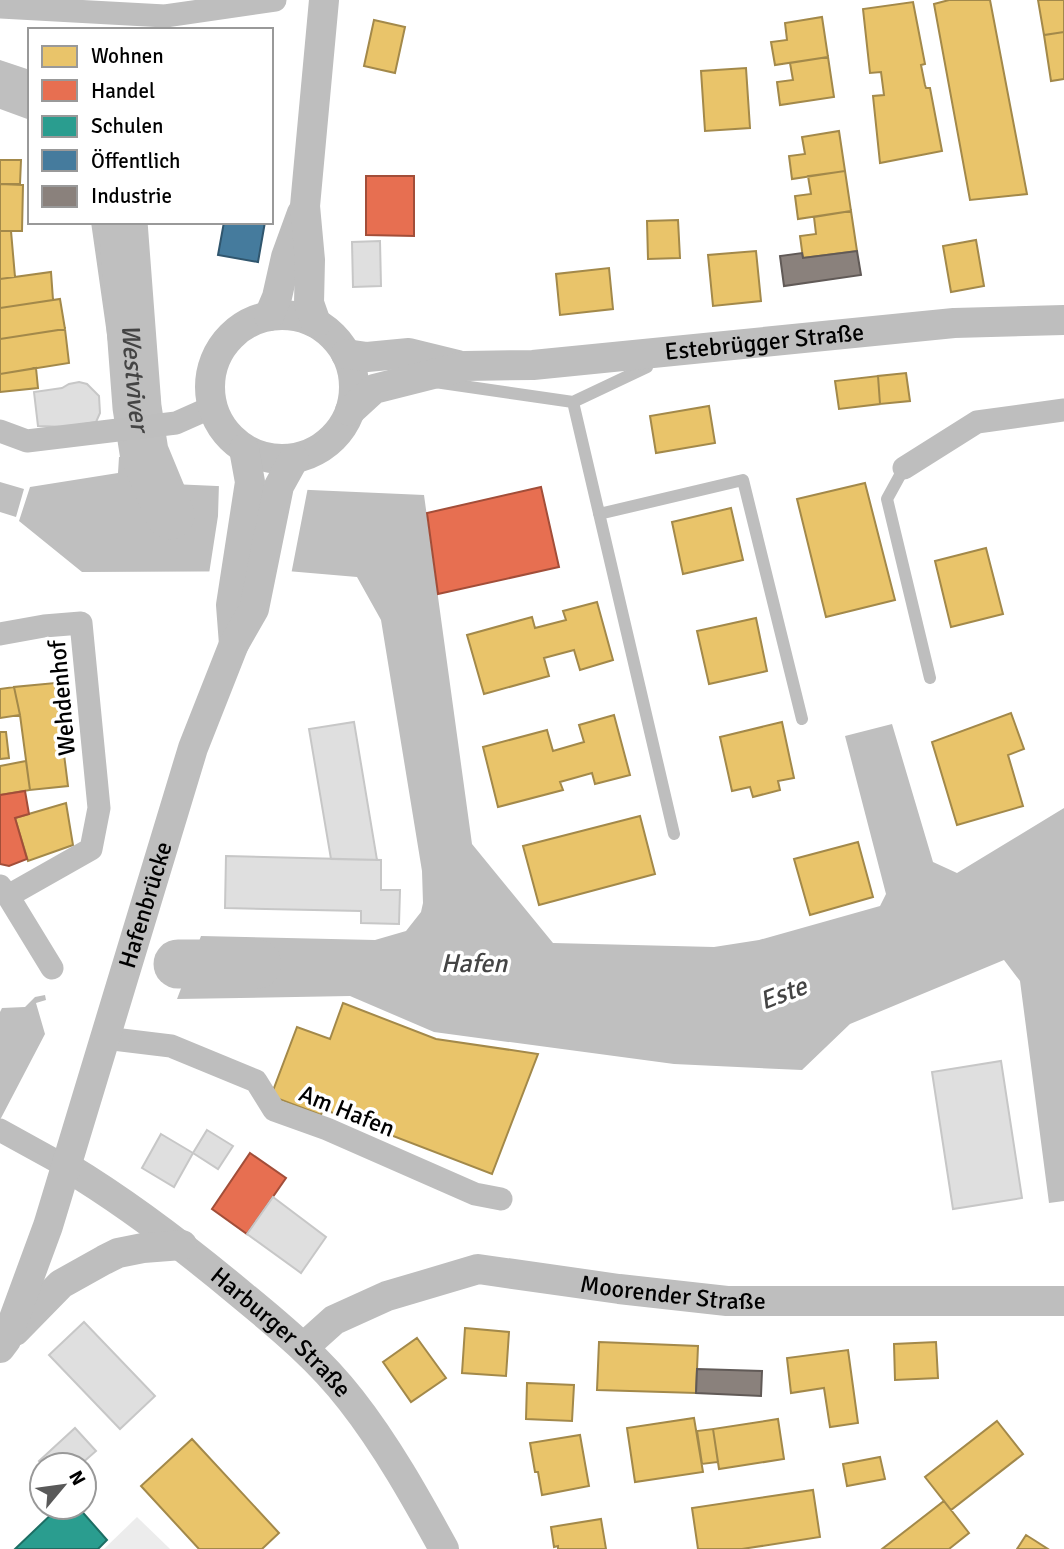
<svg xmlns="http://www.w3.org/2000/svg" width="1064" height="1549" font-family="Signika,sans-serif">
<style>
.green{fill:#ececec}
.water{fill:#bfbfbf}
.pier{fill:#fff}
.homes{fill:#e9c46a;stroke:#a3894a;stroke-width:2}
.shops{fill:#e76f51;stroke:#a24e39;stroke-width:2}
.schools{fill:#2a9d8f;stroke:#1d6e64;stroke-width:2}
.public{fill:#457b9d;stroke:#30566e;stroke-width:2}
.industry{fill:#8a817c;stroke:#615a57;stroke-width:2}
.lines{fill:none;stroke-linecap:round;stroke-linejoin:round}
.river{stroke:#bfbfbf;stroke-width:49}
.building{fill:#dfdfdf;stroke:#c7c7c7;stroke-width:2}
.service{stroke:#bebebe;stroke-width:12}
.minor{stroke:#bebebe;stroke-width:23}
.tertiary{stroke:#bebebe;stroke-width:30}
.labels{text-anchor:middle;stroke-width:7;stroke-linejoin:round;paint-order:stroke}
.street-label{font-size:24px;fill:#000;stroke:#fff}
.water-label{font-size:26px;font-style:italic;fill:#444;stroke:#fff}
</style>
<rect width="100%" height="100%" fill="#fff"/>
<path class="green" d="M 137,1517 L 170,1549 L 104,1549 Z"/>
<path class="water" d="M 0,60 L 30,70 L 30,120 L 0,109 Z
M 91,222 L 143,222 L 161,404 L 118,412 Z
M 166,450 L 172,484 L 424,495 L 472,844 L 553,943 L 714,947 L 759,940 L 880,906 L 886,894 L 845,736 L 892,724 L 933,862 L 957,873 L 1064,808 L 1064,1201 L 1049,1203 L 1020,981 L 1004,960 L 850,1024 L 802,1070 L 674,1064 L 434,1032 L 350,996 L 177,999 L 201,936 L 375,940 L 406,931 L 421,912 L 423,903 L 422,871 L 381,620 L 357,577 L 287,571 L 82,572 L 19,521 L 30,487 L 118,473 L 119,457 Z
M 0,482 L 24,489 L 16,517 L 0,512 Z
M 45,995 L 46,1000 L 36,1003 L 45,1034 L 0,1120 L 0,1012 L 2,1008 L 25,1007 L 35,997 Z"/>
<path class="pier" d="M 219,483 L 308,487 L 291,575 L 209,574 L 218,516 Z"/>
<path class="homes" d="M 949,0 L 990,0 L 1027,194 L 970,200 L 934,4 Z
M 1038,0 L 1064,0 L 1064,32 L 1044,35 Z
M 913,2 L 925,64 L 921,65 L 925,85 L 926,88 L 930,88 L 942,151 L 880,163 L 873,96 L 884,95 L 881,72 L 870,73 L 863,9 Z
M 822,17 L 828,57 L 775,65 L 771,42 L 787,40 L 785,23 Z
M 374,20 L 405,27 L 395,73 L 364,66 Z
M 1064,32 L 1064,79 L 1051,81 L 1044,35 Z
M 828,57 L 834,97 L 780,105 L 777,82 L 793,80 L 790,63 Z
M 746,68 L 750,128 L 705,131 L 701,71 Z
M 839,131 L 845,171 L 792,179 L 789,156 L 805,154 L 802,137 Z
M 0,160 L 21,160 L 20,184 L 0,184 Z
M 845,171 L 851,211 L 798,219 L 795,196 L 811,194 L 808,176 Z
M 0,184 L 23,185 L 22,231 L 0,231 Z
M 851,211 L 857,251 L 803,258 L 800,236 L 816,234 L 814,217 Z
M 678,220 L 680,258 L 648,259 L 647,221 Z
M 0,231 L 11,231 L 15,277 L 0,279 Z
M 976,240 L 984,286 L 951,292 L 943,246 Z
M 756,251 L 761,301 L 713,306 L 708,255 Z
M 609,268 L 613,309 L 560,315 L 556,274 Z
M 51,272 L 53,300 L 0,308 L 0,279 Z
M 60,299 L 65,329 L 0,339 L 0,308 Z
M 65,329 L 69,363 L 0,374 L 0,339 Z
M 36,368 L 38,388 L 0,392 L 0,374 Z
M 906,373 L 910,401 L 880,404 L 878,376 Z
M 878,376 L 880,404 L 839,409 L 835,381 Z
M 709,406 L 715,443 L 656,453 L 650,416 Z
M 865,483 L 895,600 L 826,617 L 797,499 Z
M 731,508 L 743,560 L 683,574 L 672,522 Z
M 986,548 L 1003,614 L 951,627 L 935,561 Z
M 597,602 L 613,660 L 580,670 L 574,650 L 544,658 L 549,676 L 484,694 L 467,635 L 532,617 L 535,628 L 566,620 L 563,611 Z
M 756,618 L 767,671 L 709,684 L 697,631 Z
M 55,683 L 68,786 L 30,790 L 20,715 L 14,687 Z
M 14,687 L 20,715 L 0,718 L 0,689 Z
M 1011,713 L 1024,749 L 1008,755 L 1023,806 L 957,825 L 932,742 Z
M 614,715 L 630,775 L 595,784 L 592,773 L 560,782 L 563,790 L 498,807 L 483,747 L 547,730 L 553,751 L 584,742 L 579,725 Z
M 782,722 L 794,778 L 778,781 L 780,790 L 753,797 L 750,787 L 732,791 L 720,737 Z
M 0,732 L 6,732 L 9,758 L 0,759 Z
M 26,761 L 30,790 L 0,795 L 0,766 Z
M 66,803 L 73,845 L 28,861 L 15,818 Z
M 640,816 L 655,874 L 539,905 L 523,846 Z
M 858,842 L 873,897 L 810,915 L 794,859 Z
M 343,1003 L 436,1039 L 538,1054 L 492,1174 L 323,1109 L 321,1115 L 271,1096 L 297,1027 L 330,1039 Z
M 465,1328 L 509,1332 L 506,1376 L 462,1373 Z
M 417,1338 L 446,1378 L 411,1402 L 383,1362 Z
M 599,1342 L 698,1346 L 696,1393 L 597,1390 Z
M 936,1342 L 938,1378 L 895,1380 L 894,1344 Z
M 848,1350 L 858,1423 L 830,1427 L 824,1388 L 791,1393 L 787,1358 Z
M 527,1383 L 574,1385 L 572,1421 L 526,1419 Z
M 694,1418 L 703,1472 L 635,1482 L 627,1428 Z
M 778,1419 L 784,1459 L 719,1469 L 713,1429 Z
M 997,1421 L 1023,1454 L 951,1510 L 925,1477 Z
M 713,1429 L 718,1462 L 702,1464 L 697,1431 Z
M 580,1435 L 589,1486 L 542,1495 L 538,1472 L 535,1472 L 530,1443 Z
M 192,1439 L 279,1533 L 262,1549 L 199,1549 L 141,1486 Z
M 880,1457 L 885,1479 L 847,1486 L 843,1464 Z
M 813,1490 L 820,1537 L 742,1549 L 698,1549 L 692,1508 Z
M 944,1501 L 969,1533 L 949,1549 L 882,1549 Z
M 601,1519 L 606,1549 L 558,1549 L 558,1546 L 554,1547 L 551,1527 Z
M 1026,1535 L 1034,1540 L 1048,1549 L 1017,1549 Z"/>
<path class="shops" d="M 366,176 L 414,176 L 414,236 L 366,235 Z
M 541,487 L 559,567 L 438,594 L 427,513 Z
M 25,791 L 29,814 L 15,818 L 27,859 L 9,866 L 0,864 L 0,795 Z
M 250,1153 L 286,1178 L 247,1234 L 212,1209 Z"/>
<path class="schools" d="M 59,1507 L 78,1507 L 107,1540 L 98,1549 L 15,1549 Z"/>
<path class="public" d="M 224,222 L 265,222 L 258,262 L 218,255 Z"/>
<path class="industry" d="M 857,251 L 861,275 L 784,286 L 780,256 L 802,253 L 803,258 Z
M 697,1369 L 762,1371 L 761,1396 L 696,1393 Z"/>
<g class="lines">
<g class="river">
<path id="s1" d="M 123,222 L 137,407 L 144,452 L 170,515"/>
<path d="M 178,964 L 257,964"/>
</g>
</g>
<path class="building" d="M 380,241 L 381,286 L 353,287 L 352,242 Z
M 79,382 L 87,384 L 99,396 L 100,413 L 96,422 L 66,427 L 38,426 L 34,392 L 62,388 L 69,384 Z
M 354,722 L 377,860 L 331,859 L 309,729 Z
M 226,856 L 381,860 L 381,890 L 400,890 L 399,924 L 361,923 L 361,911 L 225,908 Z
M 1001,1061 L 1022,1198 L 953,1209 L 932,1072 Z
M 207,1130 L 233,1146 L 218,1169 L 193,1153 Z
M 161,1134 L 193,1153 L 174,1187 L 142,1168 Z
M 273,1197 L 326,1237 L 301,1273 L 247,1234 Z
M 84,1322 L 155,1396 L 120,1429 L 49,1355 Z
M 75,1428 L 96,1451 L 80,1465 L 43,1465 L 39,1461 Z"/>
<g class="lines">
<path class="service" d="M 647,357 L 647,367 L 573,402 L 674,834
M 435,382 L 573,402
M 904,468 L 887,499 L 930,678
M 599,514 L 743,480 L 802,719"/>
<path class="minor" d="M 0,7 L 165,16 L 275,0
M 0,431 L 27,441 L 176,423 L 212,407
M 904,468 L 977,422 L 1064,410
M 0,634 L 44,626 L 81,623 L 99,808 L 91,849 L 8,896 L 0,886
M 8,896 L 52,968
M 105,1038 L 171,1046 L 256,1081 L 274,1110 L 327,1129 L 475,1194 L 501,1199
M 0,1130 L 67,1167"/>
<g class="tertiary">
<circle cx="282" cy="387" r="72"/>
<path d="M 269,316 L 277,297 L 286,257 L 302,213"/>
<path d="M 316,323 L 309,303 L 310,260 L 305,206 L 324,0"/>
<path d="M 346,354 L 367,357 L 409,353 L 458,365"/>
<path id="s2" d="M 350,411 L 374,389 L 465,366 L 533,365 L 954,323 L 1064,320"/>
<path d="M 234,644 L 231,605 L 250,482 L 244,449"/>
<path id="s3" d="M 67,1167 C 130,1205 187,1249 243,1296 C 282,1328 320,1360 351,1400 C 387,1446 416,1498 444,1549"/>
<path d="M 15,1331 L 61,1284 L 104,1260 L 118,1253 L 143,1248 L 182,1245"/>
<path id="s4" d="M 304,1347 L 334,1320 L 387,1296 L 478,1269 L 619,1289 L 727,1301 L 1064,1301"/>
<path id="s5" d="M 0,1348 L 6,1340 L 48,1226 L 193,748 L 234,644 L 254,609 L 279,486 L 294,459"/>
</g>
</g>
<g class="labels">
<g class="street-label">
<text dy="8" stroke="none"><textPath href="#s2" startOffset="427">Estebrügger Straße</textPath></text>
<text transform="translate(62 698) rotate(-95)" y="8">Wehdenhof</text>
<text dy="8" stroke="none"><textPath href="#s5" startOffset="467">Hafenbrücke</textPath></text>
<text transform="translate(347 1111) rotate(22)" y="8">Am Hafen</text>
<text dy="8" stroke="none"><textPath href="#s4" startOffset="390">Moorender Straße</textPath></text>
<text dy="8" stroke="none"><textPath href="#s3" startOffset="271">Harburger Straße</textPath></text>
</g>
<g class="water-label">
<text dy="9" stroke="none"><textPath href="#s1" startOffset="156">Westviver</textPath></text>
<text x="474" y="972">Hafen</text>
<text transform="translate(783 993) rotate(-21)" y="9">Este</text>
</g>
</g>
<rect x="28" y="28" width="245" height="196" fill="#ffffff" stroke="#999999" stroke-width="2"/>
<rect x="42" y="46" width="35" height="21" fill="#e9c46a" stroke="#999999" stroke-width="2"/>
<text x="91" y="63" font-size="21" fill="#000000">Wohnen</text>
<rect x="42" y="80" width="35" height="21" fill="#e76f51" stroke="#999999" stroke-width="2"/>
<text x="91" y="98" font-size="21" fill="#000000">Handel</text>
<rect x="42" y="116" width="35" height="21" fill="#2a9d8f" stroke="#999999" stroke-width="2"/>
<text x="91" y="133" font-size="21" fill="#000000">Schulen</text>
<rect x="42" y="150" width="35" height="21" fill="#457b9d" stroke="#999999" stroke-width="2"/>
<text x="91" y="168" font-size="21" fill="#000000">Öffentlich</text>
<rect x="42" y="186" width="35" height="21" fill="#8a817c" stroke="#999999" stroke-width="2"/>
<text x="91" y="203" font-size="21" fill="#000000">Industrie</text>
<g transform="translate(63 1486) rotate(61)"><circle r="33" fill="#ffffff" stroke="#999999" stroke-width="2"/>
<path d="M0-5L12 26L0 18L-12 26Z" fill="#595959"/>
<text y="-10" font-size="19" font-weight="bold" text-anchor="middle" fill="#000000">N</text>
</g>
</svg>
